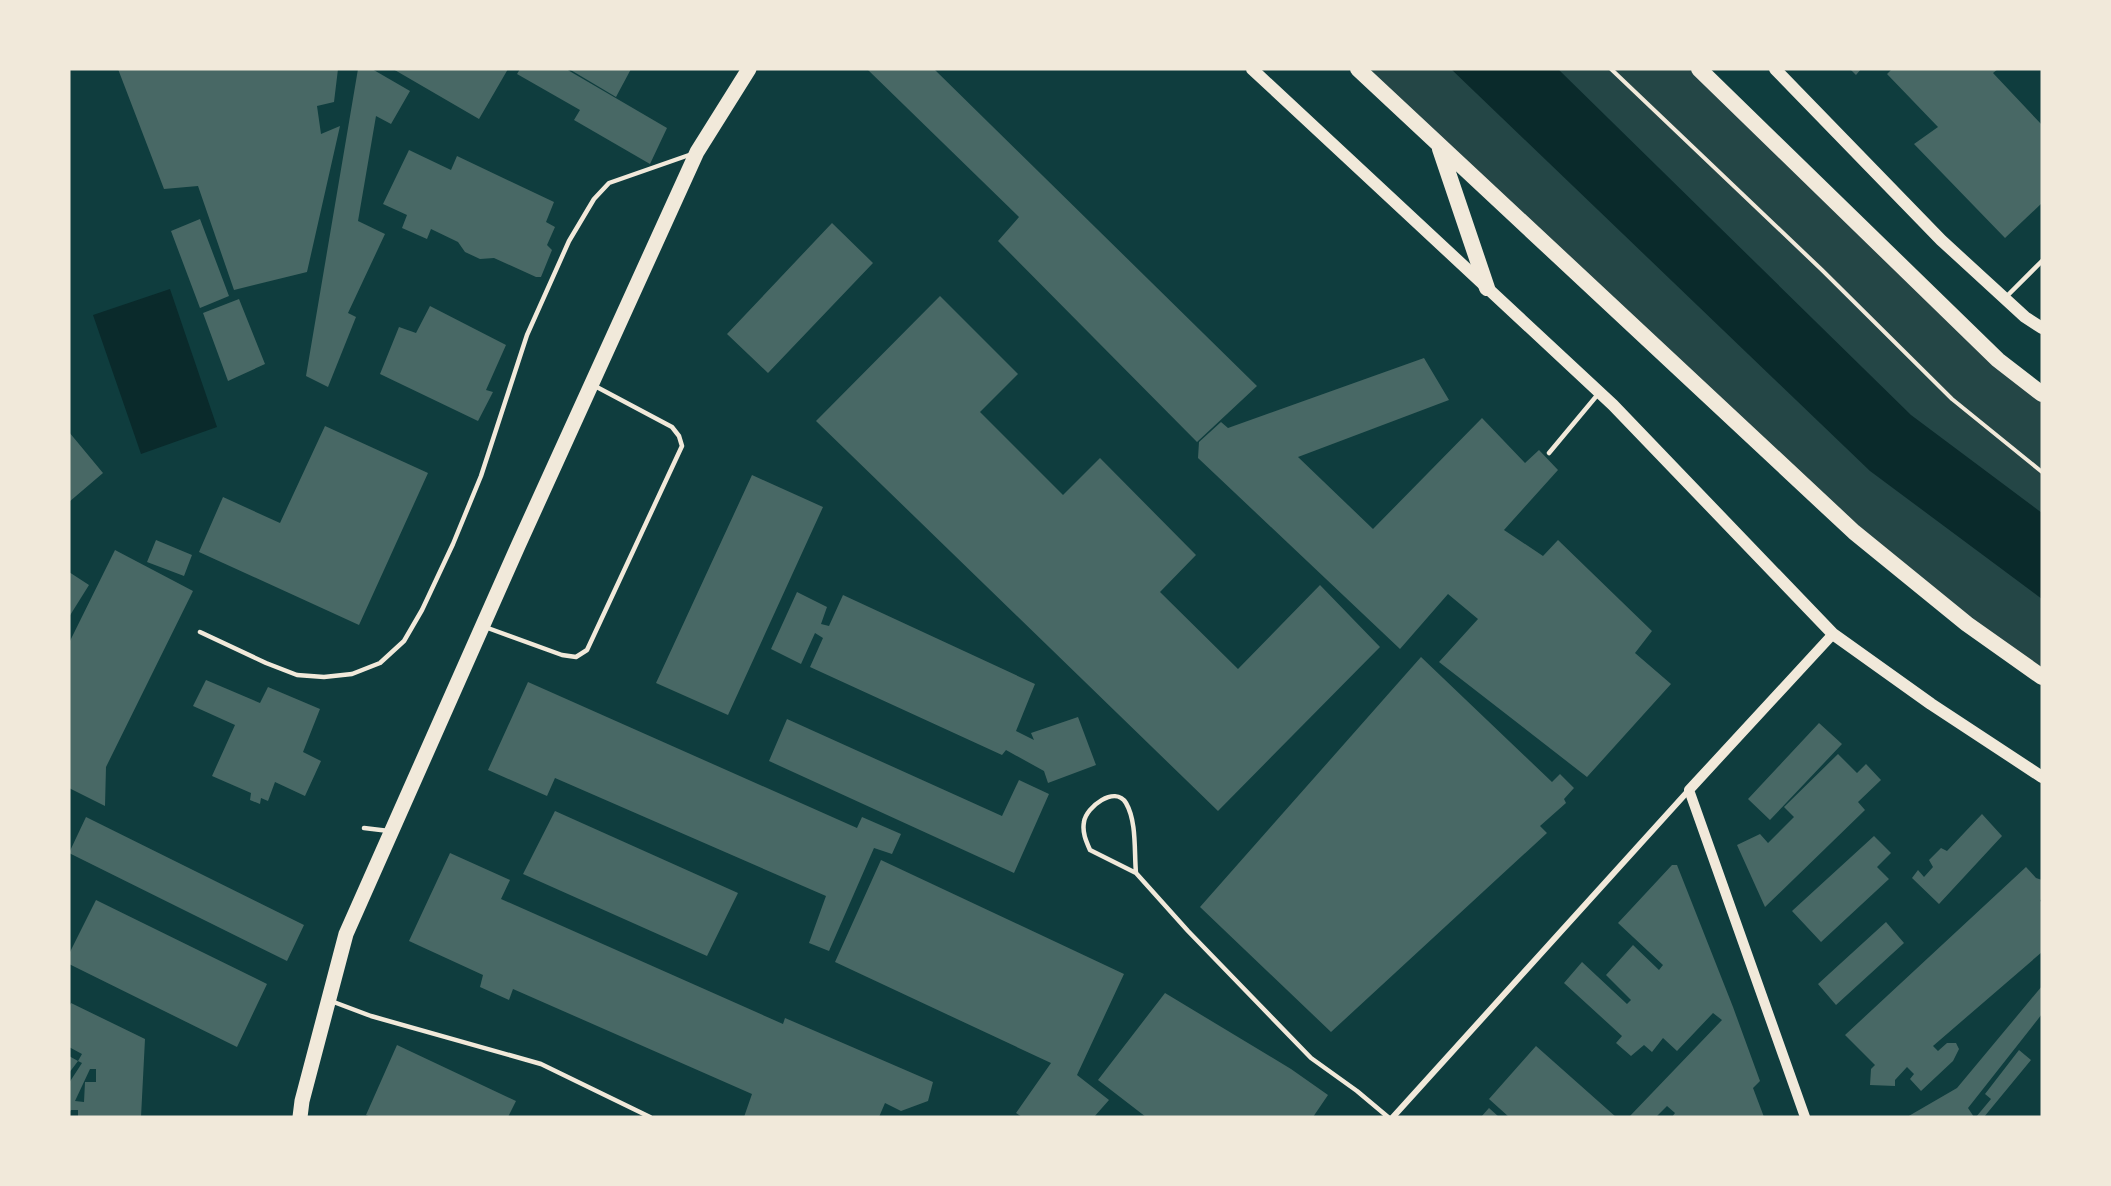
<svg xmlns="http://www.w3.org/2000/svg" width="2111" height="1186" font-family="'Public Sans',sans-serif">
<style>
.green{fill:#244646}
.water{fill:#0a2a2b}
.building{fill:#486865;fill-rule:evenodd}
.lines{fill:none;stroke-linecap:round;stroke-linejoin:round}
.path{stroke:#f1e9da;stroke-width:4}
.service{stroke:#f1e9da;stroke-width:4.5}
.minor{stroke:#f1e9da;stroke-width:6}
.tertiary{stroke:#f1e9da;stroke-width:10}
.secondary{stroke:#f1e9da;stroke-width:12}
.primary{stroke:#f1e9da;stroke-width:15}
.trunk{stroke:#f1e9da;stroke-width:16}
</style>
<rect width="100%" height="100%" fill="#0f3d3e"/>
<path class="green" d="M 1360,69 L 1699,69 L 2042,394 L 2042,677 L 1854,532 Z"/>
<path class="water" d="M 1451,69 L 1558,69 L 1911,415 L 2042,513 L 2042,599 L 1870,471 Z
M 170,289 L 217,427 L 141,454 L 93,315 Z"/>
<path class="building" d="M 118,69 L 338,69 L 334,102 L 317,106 L 321,134 L 340,126 L 307,272 L 234,290 L 198,186 L 164,189 Z
M 358,69 L 372,69 L 410,91 L 391,124 L 376,116 L 358,221 L 385,234 L 348,313 L 356,317 L 328,387 L 306,376 Z
M 393,69 L 508,69 L 479,119 Z
M 520,69 L 566,69 L 667,128 L 650,164 L 574,120 L 580,110 L 517,74 Z
M 569,69 L 631,69 L 616,97 Z
M 867,69 L 934,69 L 1257,386 L 1197,442 L 998,241 L 1019,217 Z
M 1850,69 L 1861,69 L 1856,75 Z
M 1892,69 L 1998,69 L 1993,73 L 2042,125 L 2042,203 L 2005,238 L 1914,144 L 1938,127 L 1887,74 Z
M 409,150 L 451,170 L 457,156 L 554,202 L 546,222 L 555,227 L 547,245 L 552,250 L 541,277 L 536,277 L 494,258 L 480,259 L 465,252 L 458,242 L 431,229 L 427,239 L 402,228 L 407,215 L 383,204 Z
M 200,219 L 229,296 L 200,308 L 171,231 Z
M 832,223 L 873,263 L 768,373 L 727,334 Z
M 940,296 L 1018,374 L 980,412 L 1063,495 L 1100,458 L 1196,555 L 1160,592 L 1238,669 L 1320,585 L 1380,647 L 1218,811 L 816,421 Z
M 239,299 L 265,364 L 228,381 L 203,313 Z
M 430,306 L 506,345 L 486,390 L 493,392 L 478,421 L 380,374 L 399,327 L 416,333 Z
M 1424,358 L 1449,400 L 1298,457 L 1373,529 L 1482,418 L 1525,463 L 1539,450 L 1558,470 L 1504,530 L 1543,556 L 1558,540 L 1652,631 L 1635,653 L 1671,684 L 1587,777 L 1439,662 L 1478,619 L 1448,594 L 1400,649 L 1198,458 L 1199,442 L 1221,422 L 1228,428 Z
M 325,426 L 428,473 L 359,625 L 199,552 L 223,497 L 280,523 Z
M 69,432 L 103,473 L 69,502 Z
M 752,475 L 823,507 L 728,715 L 656,683 Z
M 156,540 L 192,555 L 184,576 L 147,562 Z
M 115,550 L 193,591 L 106,767 L 105,806 L 69,788 L 69,643 Z
M 69,572 L 89,585 L 69,617 Z
M 797,592 L 827,607 L 821,624 L 829,626 L 843,595 L 1035,684 L 1016,731 L 1034,740 L 1031,733 L 1078,717 L 1096,765 L 1048,783 L 1044,771 L 1006,750 L 1002,755 L 810,667 L 823,638 L 815,633 L 801,664 L 771,649 Z
M 1421,657 L 1552,782 L 1560,774 L 1574,788 L 1564,799 L 1566,803 L 1540,826 L 1547,833 L 1331,1032 L 1200,907 Z
M 206,680 L 260,703 L 268,687 L 320,709 L 303,752 L 321,761 L 305,796 L 275,782 L 268,801 L 261,798 L 260,804 L 250,800 L 251,793 L 212,776 L 235,725 L 193,706 Z
M 528,682 L 857,828 L 862,817 L 901,834 L 892,854 L 874,848 L 829,951 L 809,943 L 826,896 L 555,778 L 547,796 L 488,770 Z
M 787,719 L 1002,816 L 1019,780 L 1049,794 L 1014,873 L 769,761 Z
M 1819,723 L 1842,744 L 1770,820 L 1748,799 Z
M 1838,754 L 1857,773 L 1866,764 L 1881,780 L 1858,802 L 1865,810 L 1765,907 L 1737,845 L 1760,834 L 1768,843 L 1794,817 L 1784,807 Z
M 555,811 L 738,893 L 707,956 L 523,874 Z
M 1982,814 L 2002,836 L 1939,904 L 1912,878 L 1918,870 L 1924,877 L 1933,867 L 1929,860 L 1941,848 L 1947,851 Z
M 86,817 L 304,925 L 287,961 L 69,853 Z
M 1874,836 L 1891,853 L 1877,867 L 1889,879 L 1821,942 L 1792,911 Z
M 450,853 L 510,880 L 501,899 L 783,1024 L 785,1018 L 933,1082 L 928,1101 L 901,1111 L 885,1103 L 879,1117 L 744,1117 L 752,1094 L 513,989 L 509,1000 L 480,987 L 483,975 L 409,941 Z
M 881,860 L 1124,974 L 1077,1075 L 1109,1100 L 1094,1117 L 1022,1117 L 1016,1113 L 1051,1063 L 835,962 Z
M 1672,865 L 1677,865 L 1733,1007 L 1760,1081 L 1753,1088 L 1764,1117 L 1672,1117 L 1675,1113 L 1667,1106 L 1656,1117 L 1629,1117 L 1722,1020 L 1713,1013 L 1677,1051 L 1663,1038 L 1652,1052 L 1644,1045 L 1631,1056 L 1616,1043 L 1622,1036 L 1564,983 L 1582,962 L 1627,1004 L 1631,1000 L 1606,975 L 1633,945 L 1659,970 L 1663,965 L 1618,923 Z
M 2026,867 L 2036,878 L 2042,880 L 2042,898 L 2040,901 L 2042,902 L 2042,952 L 1933,1046 L 1938,1051 L 1947,1043 L 1956,1043 L 1959,1049 L 1953,1061 L 1921,1091 L 1910,1079 L 1914,1074 L 1907,1067 L 1895,1080 L 1895,1086 L 1870,1085 L 1871,1069 L 1875,1065 L 1845,1035 Z
M 96,900 L 267,984 L 237,1047 L 69,964 L 69,954 Z
M 1886,922 L 1904,943 L 1836,1005 L 1818,984 Z
M 2042,986 L 2042,1014 L 1968,1108 L 1974,1117 L 1907,1117 L 1957,1088 Z
M 1165,993 L 1291,1069 L 1328,1095 L 1313,1117 L 1146,1117 L 1098,1080 Z
M 71,1003 L 145,1039 L 141,1117 L 78,1117 L 78,1110 L 71,1110 L 69,1113 L 69,1083 L 82,1063 L 78,1061 L 82,1054 L 69,1047 L 69,1007 ZM 90,1069 L 96,1069 L 96,1082 L 85,1082 L 84,1102 L 75,1101 Z
M 397,1045 L 516,1101 L 508,1117 L 371,1117 L 366,1115 Z
M 1536,1046 L 1616,1117 L 1509,1117 L 1489,1099 Z
M 2019,1050 L 2031,1060 L 1984,1117 L 1976,1117 L 1991,1099 L 1985,1094 Z
M 69,1056 L 78,1061 L 69,1073 Z
M 1489,1108 L 1499,1117 L 1481,1117 Z"/>
<g class="lines">
<path class="path" d="M 1611,69 L 1822,270 L 1952,399 L 2042,472"/>
<path class="service" d="M 2005,298 L 2042,261
M 1549,453 L 1599,393
M 485,627 L 562,655 L 576,657 L 587,650 L 682,446 L 679,436 L 672,427 L 593,385
M 200,632 L 266,663 L 297,675 L 324,677 L 352,674 L 380,663 L 404,641 L 422,610 L 453,544 L 481,476 L 527,335 L 569,241 L 594,199 L 609,183 L 692,154
M 364,828 L 389,831
M 1136,873 C 1134,852 1137,822 1126,803 C 1115,785 1086,807 1084,822 C 1082,832 1086,841 1090,850 L 1136,873 L 1188,931 L 1311,1058 L 1357,1091 L 1388,1117
M 331,1001 L 371,1016 L 541,1064 L 650,1117"/>
<path class="minor" d="M 1393,1117 L 1689,790"/>
<path class="tertiary" d="M 1805,1117 L 1689,790 L 1833,634"/>
<path class="secondary" d="M 1252,69 L 1613,405 L 1833,634 L 1931,704 L 2042,777
M 1775,69 L 1941,240 L 2025,317 L 2042,328"/>
<path class="primary" d="M 300,1117 L 302,1101 L 346,934 L 518,546 L 697,152 L 749,69"/>
<path class="trunk" d="M 1358,69 L 1854,532 L 1967,624 L 2042,677
M 1699,69 L 1998,360 L 2042,394
M 1440,149 L 1487,288"/>
</g>
<rect width="2111" height="1186" fill="none" stroke="#f1e9da" stroke-width="141"/>
</svg>
